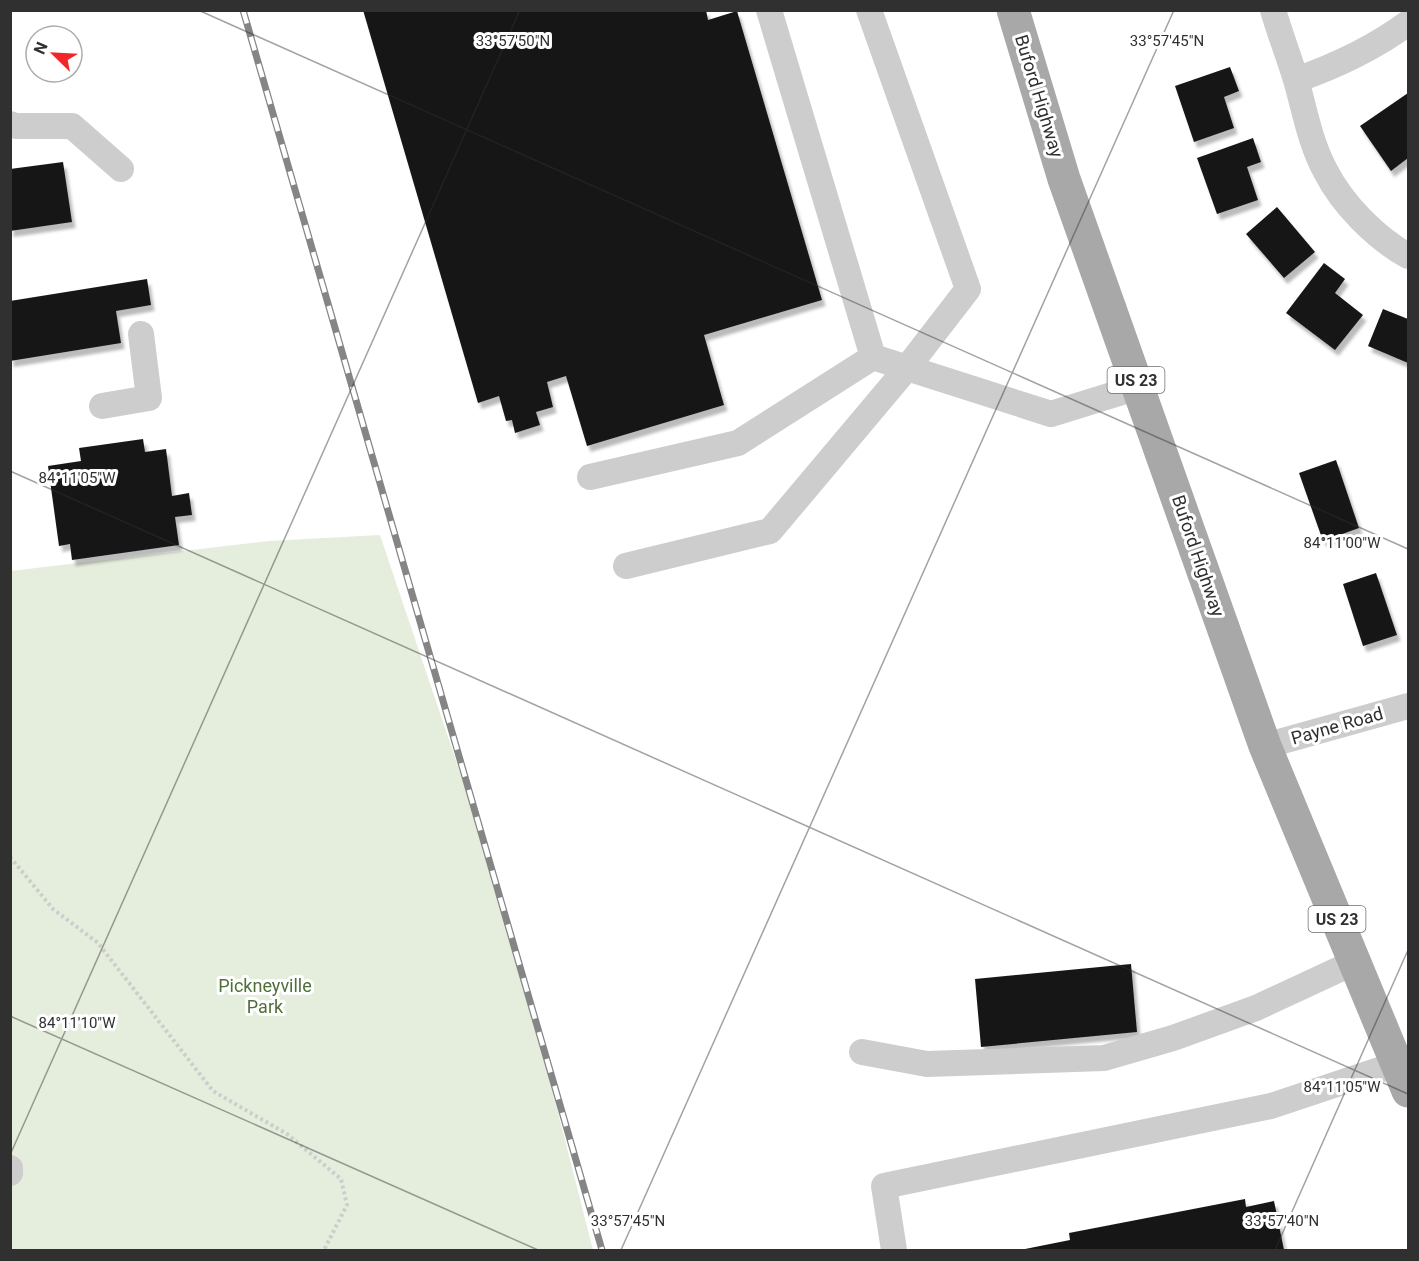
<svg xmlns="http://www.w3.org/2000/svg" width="1419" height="1261" font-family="Roboto,sans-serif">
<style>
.green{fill:#e5eedc}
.building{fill:#171717;filter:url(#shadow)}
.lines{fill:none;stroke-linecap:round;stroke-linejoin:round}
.path{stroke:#cdcdcd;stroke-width:4;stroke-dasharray:3 3;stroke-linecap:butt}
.minor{stroke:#cdcdcd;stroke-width:26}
.major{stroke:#a8a8a8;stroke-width:33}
.rail-casing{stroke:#858585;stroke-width:7}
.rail{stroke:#fff;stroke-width:4.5;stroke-dasharray:14;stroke-linecap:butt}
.ticks{fill:none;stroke:#303030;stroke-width:1.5;stroke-opacity:0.45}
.labels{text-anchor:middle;stroke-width:6;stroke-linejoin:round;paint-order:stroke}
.shield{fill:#fff;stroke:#6e6e6e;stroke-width:1.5}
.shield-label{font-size:16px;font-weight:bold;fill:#303030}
.street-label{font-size:18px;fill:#303030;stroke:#fff}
.park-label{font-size:18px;fill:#4f6f39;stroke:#fff}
.ticks-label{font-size:15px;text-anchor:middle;fill:#303030;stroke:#fff;stroke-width:6;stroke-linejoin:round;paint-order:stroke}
</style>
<defs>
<filter id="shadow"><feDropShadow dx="3.5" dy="6" stdDeviation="1.5" flood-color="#0004"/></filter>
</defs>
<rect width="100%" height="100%" fill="#fff"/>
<path class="green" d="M 380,535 L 506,909 L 593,1250 L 11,1250 L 10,571 L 269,541 Z"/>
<path class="building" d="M 363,10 L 706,10 L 708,20 L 737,11 L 822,300 L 704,335 L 724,405 L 587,446 L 566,376 L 547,382 L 553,407 L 536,412 L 540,425 L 515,433 L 512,420 L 506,421 L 499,396 L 478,403 Z
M 1230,67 L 1239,91 L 1224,97 L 1234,128 L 1194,142 L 1175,86 Z
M 1408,93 L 1408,158 L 1391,171 L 1360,126 Z
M 1253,138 L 1261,162 L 1247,167 L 1258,200 L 1217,214 L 1197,158 Z
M 63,162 L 72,222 L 10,231 L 10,169 Z
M 1277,207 L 1315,252 L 1284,278 L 1246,234 Z
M 1324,263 L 1345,279 L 1335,293 L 1363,315 L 1335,350 L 1286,313 Z
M 147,279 L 151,305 L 116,311 L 121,343 L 10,361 L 10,301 Z
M 1383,309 L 1408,319 L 1408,363 L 1368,346 Z
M 143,439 L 145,452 L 166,449 L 172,496 L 189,493 L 192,515 L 175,517 L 179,545 L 72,560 L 70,544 L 59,546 L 48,466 L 81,461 L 79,448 Z
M 1336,460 L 1359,528 L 1323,541 L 1299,473 Z
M 1376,573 L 1397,635 L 1363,646 L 1343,584 Z
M 1131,964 L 1137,1032 L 981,1047 L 975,979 Z
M 1245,1199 L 1246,1207 L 1274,1201 L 1284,1250 L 1020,1250 L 1070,1240 L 1069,1233 Z"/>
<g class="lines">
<path class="path" d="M 10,857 L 53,909 L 98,943 L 213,1091 L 287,1134 L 341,1179 L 347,1205 L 324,1250"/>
<path class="minor" d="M 769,10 L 873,357 L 1051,414 L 1138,387
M 1273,10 C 1280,34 1289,57 1296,80 C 1305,111 1310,143 1326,172 C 1343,205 1376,238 1408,256
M 1296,80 C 1336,66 1374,48 1408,23
M 10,124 L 16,126 L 72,126 L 121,169
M 102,406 L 149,398 L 141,334
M 590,477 L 738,443 L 873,357
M 626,566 L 770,531 L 907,368 L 968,289 L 869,10
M 1265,746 L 1408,706
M 862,1052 L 927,1064 L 1104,1058 L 1173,1038 L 1256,1008 L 1355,962
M 10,1168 L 10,1173
M 894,1250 L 884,1186 L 1271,1106 L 1397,1064"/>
<path class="major" d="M 1013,10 L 1064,179 L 1265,746 L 1408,1091"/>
<g class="rail-casing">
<path id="rail" d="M 243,10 L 602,1250"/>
</g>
<use href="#rail" class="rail"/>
</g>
<path class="ticks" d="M 198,10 L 1408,549M 10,471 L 1408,1094M 10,1016 L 538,1250M 10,1155 L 520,10M 621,1250 L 1174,10M 1275,1250 L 1408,950"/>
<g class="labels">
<g class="shield">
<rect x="1107.5" y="367" width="57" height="26" rx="4.5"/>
<rect x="1308.5" y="906" width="57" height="26" rx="4.5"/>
</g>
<g class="shield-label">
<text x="1136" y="386">US 23</text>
<text x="1337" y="925">US 23</text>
</g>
<g class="street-label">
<text transform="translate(1039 96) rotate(73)" y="6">Buford Highway</text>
<text transform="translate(1198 556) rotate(71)" y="6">Buford Highway</text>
<text transform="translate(1337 726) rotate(-16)" y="6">Payne Road</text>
</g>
<g class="park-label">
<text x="265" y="992">Pickneyville<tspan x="265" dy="21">Park</tspan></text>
</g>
</g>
<g class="ticks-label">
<text x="513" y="46">33°57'50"N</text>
<text x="1167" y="46">33°57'45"N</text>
<text x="77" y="483">84°11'05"W</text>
<text x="1342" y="548">84°11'00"W</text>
<text x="77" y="1028">84°11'10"W</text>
<text x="1342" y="1092">84°11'05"W</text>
<text x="628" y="1226">33°57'45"N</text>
<text x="1282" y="1226">33°57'40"N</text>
</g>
<rect width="1419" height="1261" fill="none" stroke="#303030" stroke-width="24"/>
<g transform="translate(54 54) rotate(294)"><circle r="28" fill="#ffffff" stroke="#acacac" stroke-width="1.5"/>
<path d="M0-4.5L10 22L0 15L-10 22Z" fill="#f2262a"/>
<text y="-9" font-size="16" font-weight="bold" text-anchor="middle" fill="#303030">N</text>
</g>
</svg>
